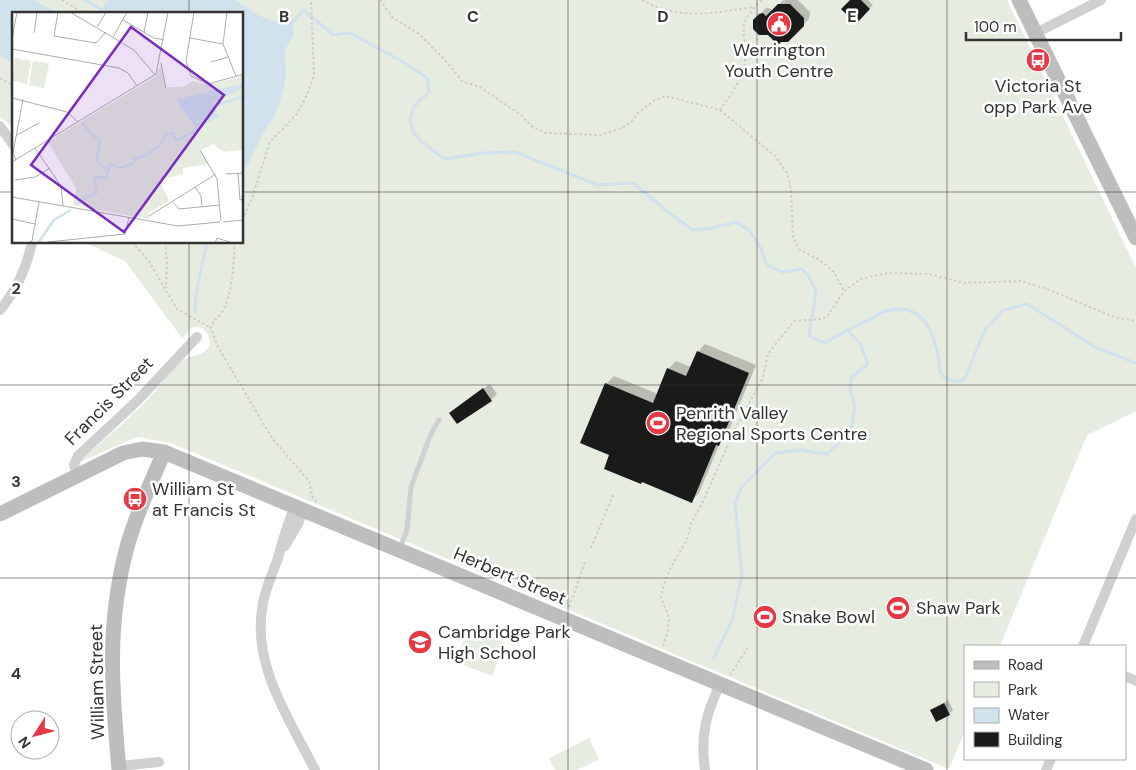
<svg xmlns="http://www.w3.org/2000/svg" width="1136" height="770" font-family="'DM Sans',sans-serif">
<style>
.green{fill:#e6ecdf}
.water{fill:#cfe2ee}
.shadow{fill:#0003}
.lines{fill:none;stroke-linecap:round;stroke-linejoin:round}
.stream{stroke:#cfe2ee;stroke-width:3}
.building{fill:#1a1a1a}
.path{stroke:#cdcdcd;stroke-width:2;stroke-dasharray:2.5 2.5;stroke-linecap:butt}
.lane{stroke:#d0d0d0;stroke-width:5}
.street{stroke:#d0d0d0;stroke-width:10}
.secondary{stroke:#bdbdbd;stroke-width:15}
.grid{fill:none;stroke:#333;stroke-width:1;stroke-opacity:0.55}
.labels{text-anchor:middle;stroke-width:5;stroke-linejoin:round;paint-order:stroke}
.poi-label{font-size:18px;fill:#333;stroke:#fff;text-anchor:start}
.street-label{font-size:18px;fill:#333;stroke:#fff}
.inset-river{fill:none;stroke:#cfe2ee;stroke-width:2.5}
.inset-road{fill:none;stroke:#adadad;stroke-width:1}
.view{fill:#7b2cbf;fill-opacity:0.15;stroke:#7b2cbf;stroke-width:2.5}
.inset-edge{fill:none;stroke:#333;stroke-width:2.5}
.grid-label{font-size:16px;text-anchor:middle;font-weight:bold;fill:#333;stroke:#fff;stroke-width:5;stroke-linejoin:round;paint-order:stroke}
</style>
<rect width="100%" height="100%" fill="#fff"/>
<path class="green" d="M 0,0 L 1007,0 L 1136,268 L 1136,411 L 1087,435 L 1000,646 L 965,646 L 965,731 L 949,769 L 171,443 L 137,437 L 82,461 L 82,459 C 105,439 127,421 148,399 C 159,388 168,371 181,361 C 191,354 204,357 210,345 C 210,333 203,324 191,328 L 182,338 L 125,261 L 86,243 L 242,242 L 242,14 L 14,14 L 14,128 L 0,117 Z
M 468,628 L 504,643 L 492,676 L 456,662 Z
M 589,738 L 599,759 L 577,770 L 555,770 L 549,758 Z"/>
<path class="water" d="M 0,0 L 34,0 L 60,14 L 14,14 L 14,65 L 0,56 Z
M 109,0 L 235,0 L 258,15 L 272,21 L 292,24 L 294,35 C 291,40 286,46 285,52 C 283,59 286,62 286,68 C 287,83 277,118 266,128 L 243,174 L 242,14 L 100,14 L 104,5 Z"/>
<path class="shadow" d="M 783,0 L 798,0 L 810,12 L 809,19 L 787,41 L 754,21 L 766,8 L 769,8 L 773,11 Z
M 852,0 L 868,0 L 873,5 L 856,22 Z
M 705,344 L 756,365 L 726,437 L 720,443 L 699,493 L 691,501 L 611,455 L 606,384 L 614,376 L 658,394 L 668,369 L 676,361 L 691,367 L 698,352 Z
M 490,384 L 497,394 L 491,400 L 451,413 Z
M 948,700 L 953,710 L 949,714 L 932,711 Z"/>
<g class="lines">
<path class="stream" d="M 85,0 L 102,10 L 106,14
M 290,25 L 304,10 L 333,35 L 350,33 L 405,63 L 427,78 L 429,92 C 425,96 418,101 415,106 C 399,131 428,147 445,159 L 484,153 L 515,152 L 598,185 L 633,183 L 672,215 L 693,230 L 713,228 L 736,222 L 750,231 L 761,249 L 767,265 L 782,272 L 802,269 L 809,277 L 816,291 L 809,336 L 825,343 C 839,334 854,327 869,320 C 875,317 880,312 886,311 C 927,300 937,340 940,372 C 947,381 953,383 964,380 L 985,330 L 1003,310 L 1027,304 L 1095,347 L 1136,363
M 195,313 L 196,294 L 207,242
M 714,658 L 733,618 L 742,574 L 735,503 L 741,488 L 775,453 L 800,450 L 827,454 L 851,432 L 855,406 L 850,390 L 851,378 L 868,364 L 860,343 L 847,330"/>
</g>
<path class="building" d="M 850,0 L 861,0 L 870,9 L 856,24 L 841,9 Z
M 778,4 L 790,4 L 804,18 L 804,26 L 788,42 L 781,42 L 778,45 L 768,35 L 759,35 L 753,29 L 753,20 L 759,14 L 763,13 L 766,16 Z
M 697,351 L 749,373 L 719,446 L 716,445 L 692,503 L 642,482 L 641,484 L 604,469 L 609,455 L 580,443 L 605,383 L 653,403 L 667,368 L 686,376 Z
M 483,388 L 492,401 L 457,424 L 449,413 Z
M 944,703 L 950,715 L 936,722 L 930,710 Z"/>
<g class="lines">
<path class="path" d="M 62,0 L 85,14
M 380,0 L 392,17 L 419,34 L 444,59 L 463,82 L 480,87 L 521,115 L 531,126 L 546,133 L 600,135 L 622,128 L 631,122 L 638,113 L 655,100 L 666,96 L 720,110 L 775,156 L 787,173 L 791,190 L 793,237 L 799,249 L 821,261 L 834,272 L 844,291
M 642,0 C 680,21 713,13 754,7
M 784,0 L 784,4
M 0,78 L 14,86
M 720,110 C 729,97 740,83 744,67 C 751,34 730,29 762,0
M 242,220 L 251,201 L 270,142 L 297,114 L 307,95 L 314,75 L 311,0
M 132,242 L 148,260 L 177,309 L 211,328
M 165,242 L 167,263 L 166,288
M 235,242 C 233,263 233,310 214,320 L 211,328 L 218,347 L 272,438 L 309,481 L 313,499 L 318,502
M 591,548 L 614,493
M 569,607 L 585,562
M 663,646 L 668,631 L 669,618 L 661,597 L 664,584 L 671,567 L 687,540 L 691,523 L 701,506 L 736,427 L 762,380 L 768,354 L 794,321 L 820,319 L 827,317 L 844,291 L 861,279 L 887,273 L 928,274 L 965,283 L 1021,281 L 1047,289 L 1114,317 L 1136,321
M 730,675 L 749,646"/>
<path class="lane" d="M 400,548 L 407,530 L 411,487 L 430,436 L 439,420"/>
<path class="street" d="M 1036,33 L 1101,0
M 0,126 L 14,146
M 0,310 C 16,291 27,266 32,242
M 78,475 L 74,465 L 78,456 L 138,400 L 197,337
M 295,507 C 287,523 283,540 278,558 C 272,575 264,591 262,609 C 253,667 290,720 315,770
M 285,546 L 298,524 L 303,510
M 1083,646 L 1136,519
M 1125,676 L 1136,681
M 119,766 L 159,762
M 705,770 C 700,736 706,714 720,684
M 1046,770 L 1051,759"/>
<path class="secondary" d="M 1019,0 L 1136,238
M 0,514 L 123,453 L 142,449 L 164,452 L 926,770
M 119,770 C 112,692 106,625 127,547 C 136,514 151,483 164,452"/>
</g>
<path class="grid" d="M 189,0 L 189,14M 379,0 L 379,770M 568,0 L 568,770M 757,0 L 757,770M 947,0 L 947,770M 0,192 L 14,192M 242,192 L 1136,192M 189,242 L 189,770M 0,385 L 1136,385M 0,578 L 1136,578"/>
<defs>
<g id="civic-disc" transform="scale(1.25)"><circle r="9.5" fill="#e63946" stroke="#fff"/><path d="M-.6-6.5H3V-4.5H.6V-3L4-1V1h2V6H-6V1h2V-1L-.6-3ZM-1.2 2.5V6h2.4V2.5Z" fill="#fff"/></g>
<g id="bus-disc" transform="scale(1.25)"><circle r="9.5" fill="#e63946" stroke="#fff"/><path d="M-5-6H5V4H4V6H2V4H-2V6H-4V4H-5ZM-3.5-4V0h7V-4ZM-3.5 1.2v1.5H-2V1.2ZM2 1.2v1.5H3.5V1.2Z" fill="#fff"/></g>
<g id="stadium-disc" transform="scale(1.25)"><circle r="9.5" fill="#e63946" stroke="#fff"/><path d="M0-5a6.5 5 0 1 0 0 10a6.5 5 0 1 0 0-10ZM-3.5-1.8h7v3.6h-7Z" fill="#fff"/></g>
<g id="school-disc" transform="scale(1.25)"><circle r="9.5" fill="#e63946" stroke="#fff"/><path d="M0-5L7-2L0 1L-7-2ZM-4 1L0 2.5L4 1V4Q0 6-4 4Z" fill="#fff"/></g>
</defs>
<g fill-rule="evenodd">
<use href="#civic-disc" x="779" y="24"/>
<use href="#bus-disc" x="1038" y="60"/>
<use href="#stadium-disc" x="658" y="423"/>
<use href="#bus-disc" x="135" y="499"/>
<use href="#stadium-disc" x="898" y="608"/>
<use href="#stadium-disc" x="765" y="617"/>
<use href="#school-disc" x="420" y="642"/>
</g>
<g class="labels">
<g class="poi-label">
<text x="779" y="56" text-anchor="middle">Werrington<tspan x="779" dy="21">Youth Centre</tspan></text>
<text x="1038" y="92" text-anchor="middle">Victoria St<tspan x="1038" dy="21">opp Park Ave</tspan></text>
<text x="676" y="419">Penrith Valley<tspan x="676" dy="21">Regional Sports Centre</tspan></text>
<text x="152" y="495">William St<tspan x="152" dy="21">at Francis St</tspan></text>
<text x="916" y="614">Shaw Park</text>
<text x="782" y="623">Snake Bowl</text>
<text x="438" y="638">Cambridge Park<tspan x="438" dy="21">High School</tspan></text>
</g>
<g class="street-label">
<text transform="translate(109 401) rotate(-45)" y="6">Francis Street</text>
<text transform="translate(510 576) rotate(23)" y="6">Herbert Street</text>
<text transform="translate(97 682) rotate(-91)" y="6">William Street</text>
</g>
</g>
<g transform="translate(12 12)">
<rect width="231" height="231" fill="#fff"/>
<path d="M 3,46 L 19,49 L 15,72 L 0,69 ZM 21,49 L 37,51 L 32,76 L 17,73 ZM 149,52 L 154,79 L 155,75 L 170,75 L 181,69 L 195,73 L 231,64 L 231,138 L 212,140 L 201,132 L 190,138 L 187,136 L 197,152 L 171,156 L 171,162 L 151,167 L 150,174 L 157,189 L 136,201 L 138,205 L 135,207 L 61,193 L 64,176 L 36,130 L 144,64 Z" fill="#e6ecdf"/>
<path d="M 224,73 L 231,73 L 231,76 L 201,91 L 207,105 L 184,116 L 167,93 L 166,87 Z" fill="#cfe2ee"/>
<path class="inset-river" d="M 203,94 L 232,84M 70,111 L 88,130 L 85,148 L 92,156 L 98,156M 64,192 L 85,180 L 82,165 L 94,166 L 98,152 L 108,156 L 121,152 L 124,146 L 135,143 L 149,132 L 154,123 L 160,121 L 165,128 L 184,119 L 184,115M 26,231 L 42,208 L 59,198"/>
<path class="inset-road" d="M 46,0 L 42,24 L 84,31 L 94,20M 58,0 L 122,38 L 143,63M 182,0 L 174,49 L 179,64 L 196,72 L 232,62M 215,0 L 211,32 L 224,64M 111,8 L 142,26 L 152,28M 85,15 L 94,0M 132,20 L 136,0M 22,21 L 25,0M 101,25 L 115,0M 178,26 L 211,32M 0,27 L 5,0M 0,37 L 107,56 L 116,61 L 125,74M 199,50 L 216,45M 149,51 L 154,77M 0,86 L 55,100 L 66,110M 5,123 L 27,111M 23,136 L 49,174 L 51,194M 188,138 L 205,167 L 209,209M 4,148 L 1,141 L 11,87M 0,150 L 144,62 L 156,0M 226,161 L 228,188 L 232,187M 214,162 L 232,161M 3,168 L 23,165 L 38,156M 183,175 L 189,184 L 190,195M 0,185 L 166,214 L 208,210M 160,189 L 167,197 L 208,193M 137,204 L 204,162M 0,207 L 23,212M 211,210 L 232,208M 36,230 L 113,222 L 117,205M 16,231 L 20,229 L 27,190M 203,231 L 205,226 L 221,231"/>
<path class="view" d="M 119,15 L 212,83 L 112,220 L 19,153 Z"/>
<rect width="231" height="231" class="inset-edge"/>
</g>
<g class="grid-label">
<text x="284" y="22">B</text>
<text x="473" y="22">C</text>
<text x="663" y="22">D</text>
<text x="852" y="22">E</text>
<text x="16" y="294">2</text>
<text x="16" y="487">3</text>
<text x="16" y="679">4</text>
</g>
<rect x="964" y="645" width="162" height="115" fill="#ffffff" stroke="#adadad"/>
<rect x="974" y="661" width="25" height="8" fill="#bdbdbd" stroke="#adadad"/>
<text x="1008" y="670" font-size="15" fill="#333333">Road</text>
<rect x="974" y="682" width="25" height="15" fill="#e6ecdf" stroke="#adadad"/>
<text x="1008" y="695" font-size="15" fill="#333333">Park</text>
<rect x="974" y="708" width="25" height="15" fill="#cfe2ee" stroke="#adadad"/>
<text x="1008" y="720" font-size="15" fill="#333333">Water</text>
<rect x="974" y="732" width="25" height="15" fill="#1a1a1a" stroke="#adadad"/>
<text x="1008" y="745" font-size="15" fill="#333333">Building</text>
<g transform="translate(35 735) rotate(234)"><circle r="24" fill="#ffffff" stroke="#adadad"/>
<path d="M0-4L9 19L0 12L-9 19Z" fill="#e63946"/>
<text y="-8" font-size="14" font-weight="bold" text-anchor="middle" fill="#333333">N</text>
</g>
<path d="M966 32v8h155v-8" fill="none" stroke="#333333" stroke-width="2.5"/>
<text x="974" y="32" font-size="15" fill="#333333" stroke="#ffffff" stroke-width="4" paint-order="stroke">100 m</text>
</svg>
